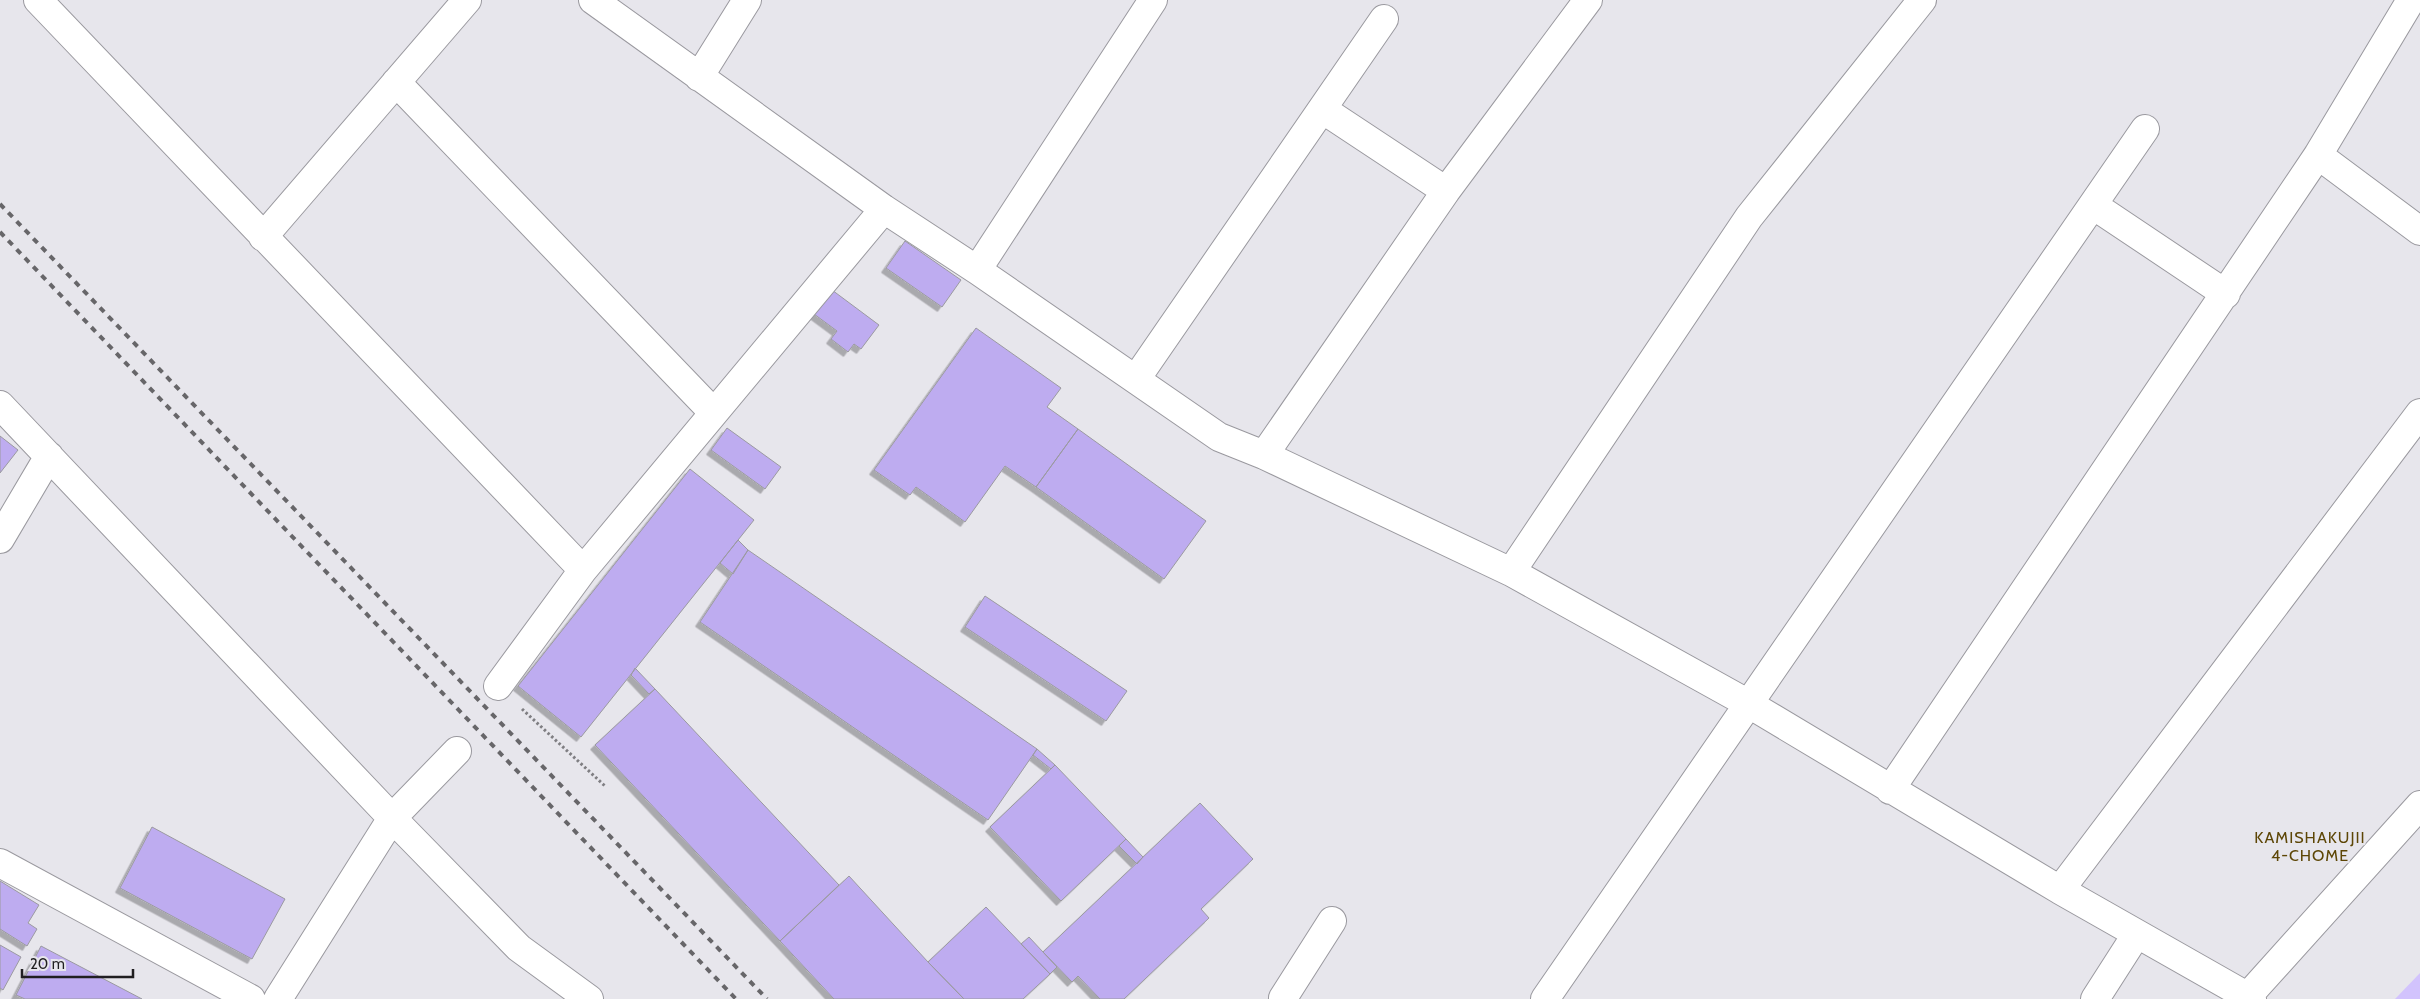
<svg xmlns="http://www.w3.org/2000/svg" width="2420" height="999" font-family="Cabin,sans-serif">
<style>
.green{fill:#d2c3fd}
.building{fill:#beacf0;stroke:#9b9aa0;filter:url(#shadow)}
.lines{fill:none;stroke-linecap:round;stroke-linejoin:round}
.minor-casing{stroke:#9a999f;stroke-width:30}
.path{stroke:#7f7e82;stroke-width:3;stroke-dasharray:2.5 2.5;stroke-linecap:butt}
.minor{stroke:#fff;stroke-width:28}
.rail{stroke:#676669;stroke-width:4;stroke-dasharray:6 6;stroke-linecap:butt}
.labels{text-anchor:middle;stroke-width:4.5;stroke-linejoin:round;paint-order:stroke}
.neighbourhood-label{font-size:16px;letter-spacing:1px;fill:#5d4606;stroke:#e7e6ec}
</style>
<defs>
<filter id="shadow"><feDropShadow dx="-4.5" dy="4.5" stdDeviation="0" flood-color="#0004"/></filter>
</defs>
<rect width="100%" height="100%" fill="#e7e6ec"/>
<path class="green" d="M 2420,973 L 2420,999 L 2395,999 Z"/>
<path class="building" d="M 905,241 L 961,280 L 942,307 L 886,268 Z
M 832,290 L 879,325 L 861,349 L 854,344 L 848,352 L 831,339 L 837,331 L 814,314 Z
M 976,328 L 1061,388 L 1047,407 L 1078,429 L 1036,487 L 1005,466 L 965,522 L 916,487 L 910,495 L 874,470 Z
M 727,428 L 781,467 L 765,489 L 711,450 Z
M 1078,429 L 1206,521 L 1164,579 L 1036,487 Z
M 0,436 L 18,450 L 0,473 Z
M 690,469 L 754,520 L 581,737 L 518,686 Z
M 738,540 L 748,550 L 733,574 L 720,563 Z
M 748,550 L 1037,749 L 988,820 L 700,622 Z
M 985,596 L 1127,691 L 1106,721 L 965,627 Z
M 635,668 L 655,689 L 649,694 L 631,675 Z
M 655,689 L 839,885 L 780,941 L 595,745 Z
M 1037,749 L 1055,765 L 1051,769 L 1033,755 Z
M 1055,765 L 1126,839 L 1061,901 L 990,827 Z
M 1200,803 L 1253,859 L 1201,909 L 1209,918 L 1124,999 L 1100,999 L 1078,976 L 1072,982 L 1043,952 Z
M 152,827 L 285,899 L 252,959 L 120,888 Z
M 1126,839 L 1143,857 L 1137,864 L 1119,846 Z
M 849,876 L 928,962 L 964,999 L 834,999 L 780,941 Z
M 0,881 L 39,905 L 28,923 L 37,929 L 27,946 L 0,929 Z
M 986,907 L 1050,974 L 1023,999 L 964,999 L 928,962 Z
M 1029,937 L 1057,967 L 1050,974 L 1021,944 Z
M 0,945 L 21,957 L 3,990 L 0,988 Z
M 41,946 L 142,999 L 25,999 L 16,995 Z"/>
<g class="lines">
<g class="minor-casing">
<path id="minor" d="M 38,0 L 583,570
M 593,0 L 884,209 L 977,270 L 1219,437 L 1264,455 L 1511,572 L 1749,704 L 2060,890 L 2252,999
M 699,77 L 747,0
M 396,82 L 713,412
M 1322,109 L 1446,191
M 2318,155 L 2420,231
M 2093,205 L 2226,294
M 263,237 L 467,0
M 977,270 L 1153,0
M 1136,379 L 1384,19
M 0,405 L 392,818 L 519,948 L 589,999
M 1264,455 L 1446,191 L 1588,0
M 0,539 L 49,456
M 1511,572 L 1749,217 L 1922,0
M 498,686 L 583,570 L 884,209
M 1890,790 L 2318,155 L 2411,0
M 0,863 L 251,999
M 2060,890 L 2420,413
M 2247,997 L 2420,805
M 278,999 L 392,818 L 457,751
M 1285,999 L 1283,998 L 1332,921
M 1545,999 L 2145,129
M 2095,999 L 2136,935"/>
</g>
<path class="path" d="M 522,709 L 605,786"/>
<use href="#minor" class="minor"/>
<path class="rail" d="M 0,204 L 767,999
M 0,232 L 736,999"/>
</g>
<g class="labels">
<g class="neighbourhood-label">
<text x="2310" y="843">KAMISHAKUJII<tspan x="2310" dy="18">4-CHOME</tspan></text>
</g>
</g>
<path d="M22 969v8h111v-8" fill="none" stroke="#201f21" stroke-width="2.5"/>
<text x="30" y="969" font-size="15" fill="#201f21" stroke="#e7e6ec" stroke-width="4" paint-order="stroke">20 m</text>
</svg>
